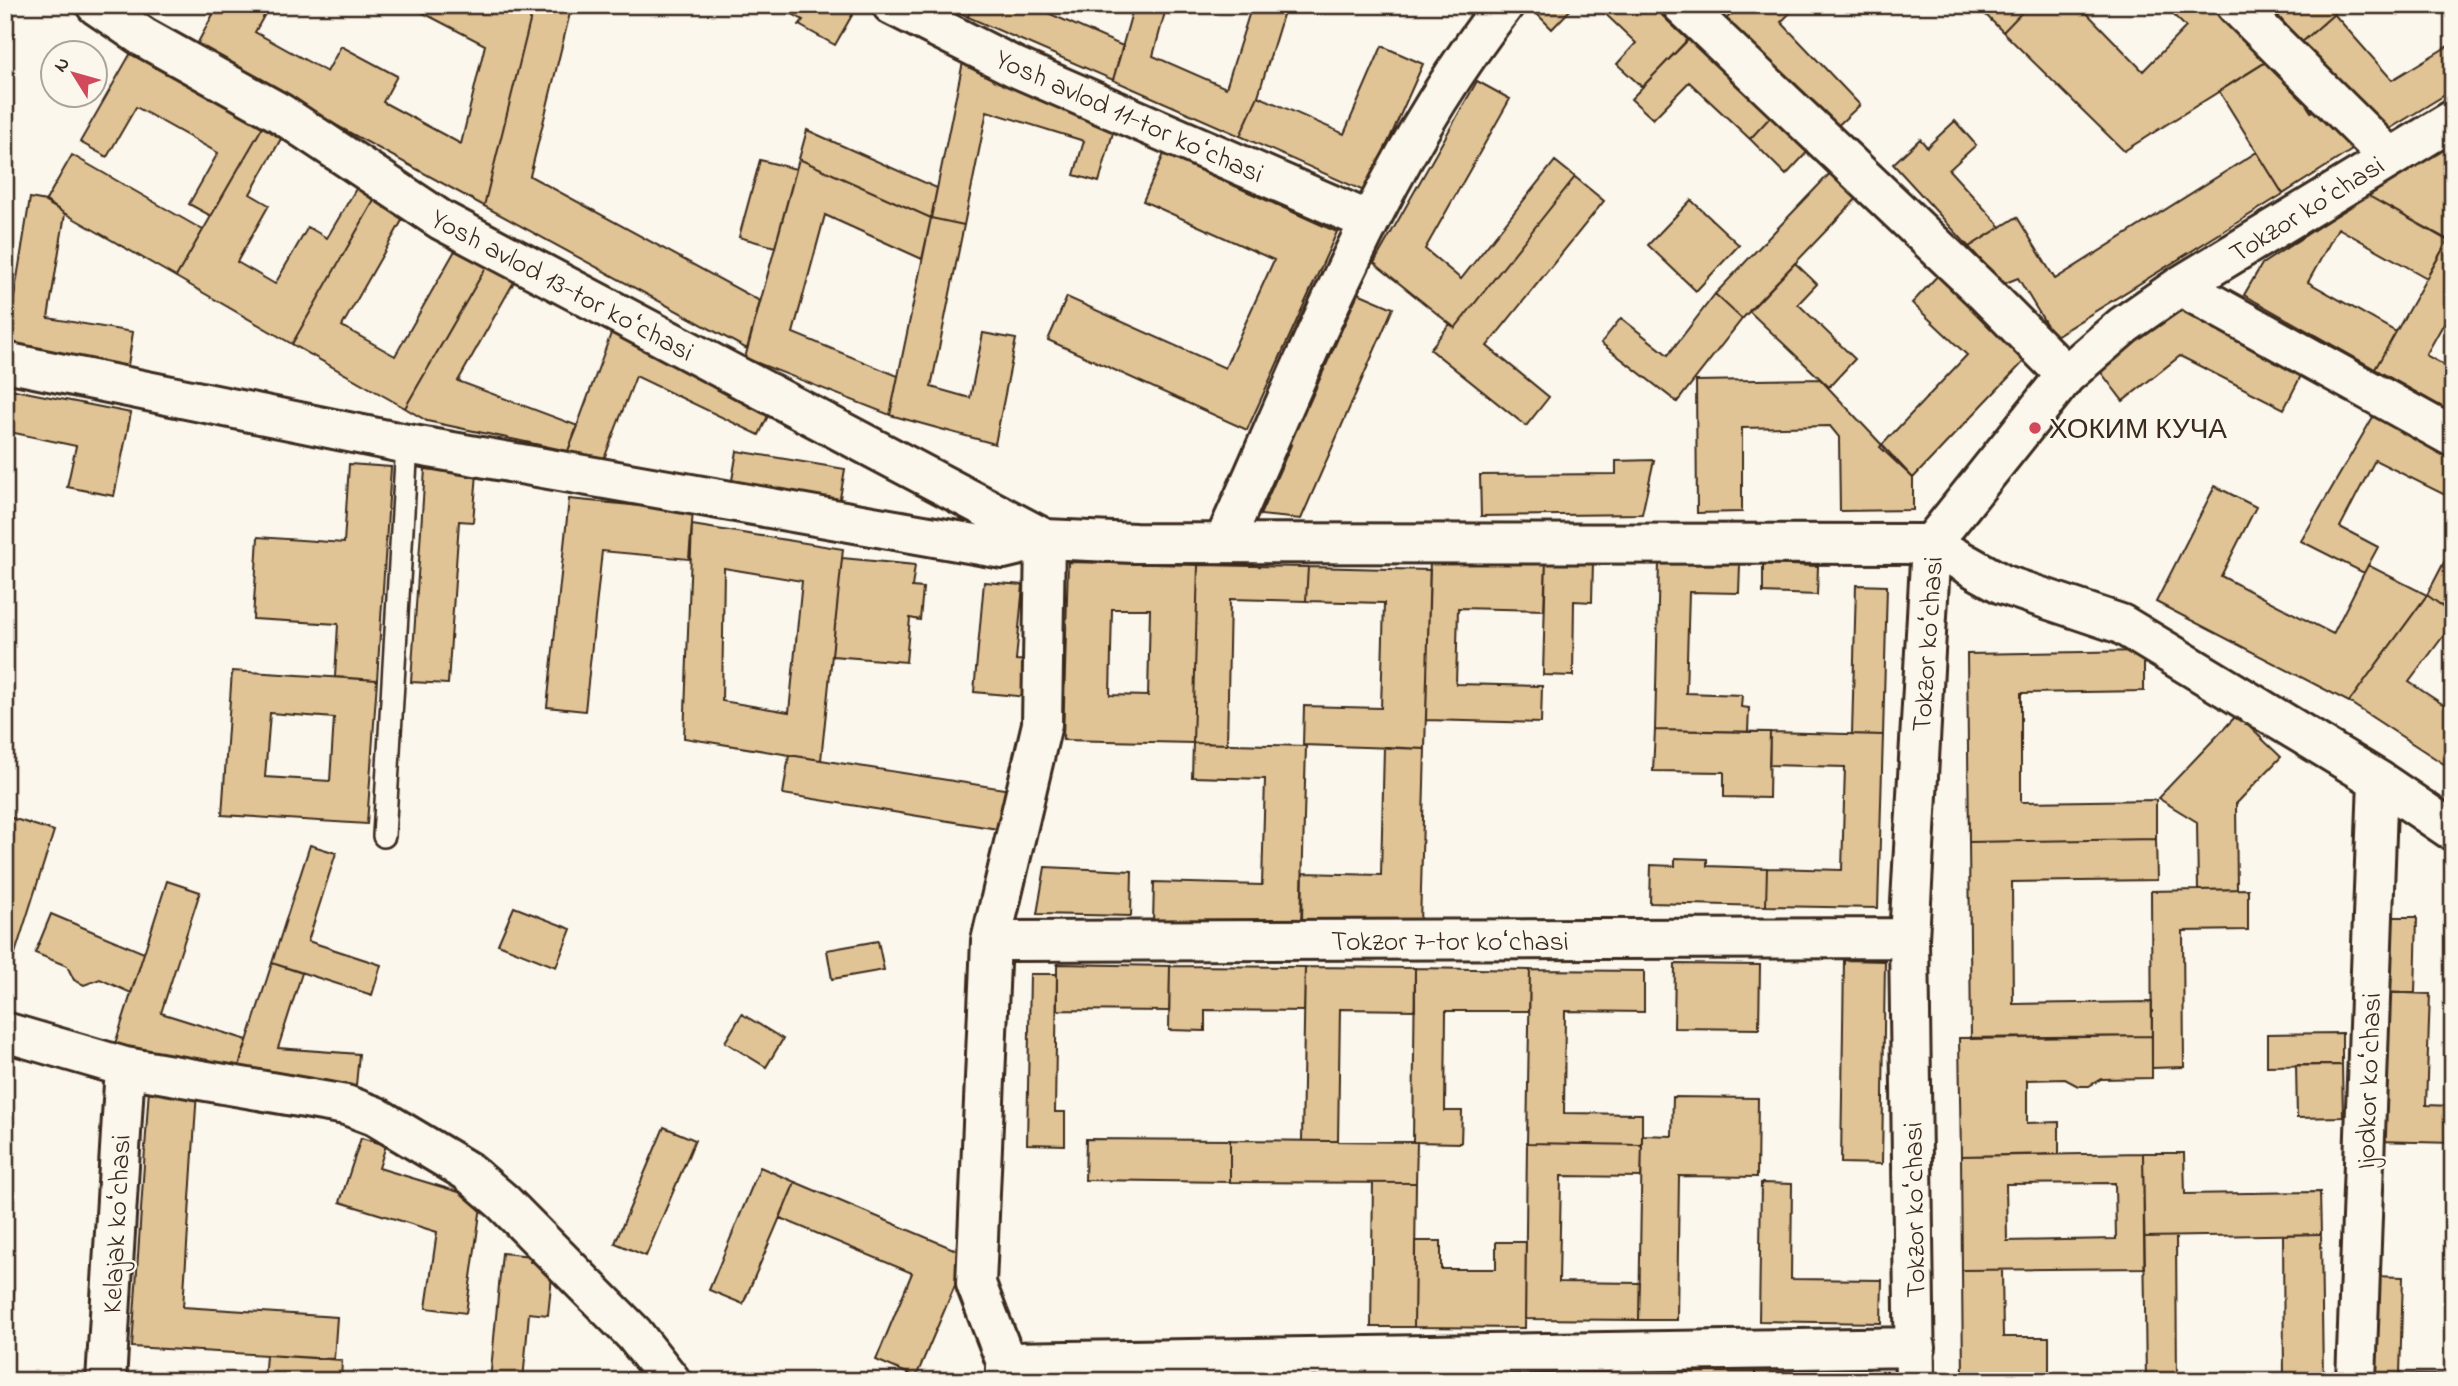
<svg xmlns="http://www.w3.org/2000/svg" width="2458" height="1386" font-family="'Indie Flower',sans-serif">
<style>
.building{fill:#e1c495;stroke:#3b2a1e;stroke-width:2;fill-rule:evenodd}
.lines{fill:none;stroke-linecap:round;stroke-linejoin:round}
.lane-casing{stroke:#3b2a1e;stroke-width:26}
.street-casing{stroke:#3b2a1e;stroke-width:44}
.lane{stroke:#fbf7ec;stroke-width:21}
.street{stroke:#fbf7ec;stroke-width:38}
.poi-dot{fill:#d1495b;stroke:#fbf7ec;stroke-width:2.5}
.labels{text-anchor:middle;stroke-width:5;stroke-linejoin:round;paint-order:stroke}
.street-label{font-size:28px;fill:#3b2a1e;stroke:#fbf7ec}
.poi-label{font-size:28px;fill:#3b2a1e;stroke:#fbf7ec;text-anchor:start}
</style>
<rect width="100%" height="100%" fill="#fbf7ec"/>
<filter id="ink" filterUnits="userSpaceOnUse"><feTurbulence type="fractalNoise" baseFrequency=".0143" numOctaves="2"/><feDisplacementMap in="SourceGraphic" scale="14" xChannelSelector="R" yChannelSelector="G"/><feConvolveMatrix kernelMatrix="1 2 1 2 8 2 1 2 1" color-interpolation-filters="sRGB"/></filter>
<g filter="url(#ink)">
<path class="building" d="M 218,5 L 270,5 L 255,32 L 327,72 L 341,46 L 397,76 L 383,102 L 461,144 L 485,45 L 408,5 L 534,5 L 484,206 L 195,48 Z
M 534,5 L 572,5 L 530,176 L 760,301 L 747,349 L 484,206 Z
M 776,5 L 847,5 L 855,10 L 835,45 L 799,25 L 803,20 Z
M 948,5 L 972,5 L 968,17 Z
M 972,5 L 1030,5 L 1123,46 L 1113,80 L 968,17 Z
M 1134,5 L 1167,5 L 1153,56 L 1226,88 L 1252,5 L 1286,5 L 1258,96 L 1240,136 L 1113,80 Z
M 1528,5 L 1575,5 L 1552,29 Z
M 1596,5 L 1651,5 L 1688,40 L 1642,87 L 1617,64 L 1636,43 Z
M 1741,5 L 1798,5 L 1781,22 L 1860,105 L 1832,131 L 1726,19 Z
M 1976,5 L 2029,5 L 2003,32 Z
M 2029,5 L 2079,5 L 2143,71 L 2186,27 L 2163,5 L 2209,5 L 2266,62 L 2124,151 L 2003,32 Z
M 2269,5 L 2327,5 L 2334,14 L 2301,43 Z
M 2334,14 L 2392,80 L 2453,43 L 2453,90 L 2381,134 L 2301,43 Z
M 1692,35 L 1774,113 L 1750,139 L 1689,82 L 1653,119 L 1631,99 Z
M 1382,46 L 1423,64 L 1366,192 L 1240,136 L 1258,96 L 1344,134 Z
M 132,51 L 263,126 L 211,216 L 189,204 L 218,153 L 136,107 L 107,157 L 80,142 Z
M 2275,56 L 2311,112 L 2324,104 L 2352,150 L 2283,194 L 2219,91 Z
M 964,57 L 1114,129 L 1099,182 L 1074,175 L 1084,141 L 987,111 L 964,225 L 931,218 Z
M 1477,81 L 1510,99 L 1425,249 L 1461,279 L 1555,161 L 1575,177 L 1455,328 L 1374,263 Z
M 1774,113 L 1811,148 L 1786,175 L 1750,139 Z
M 1955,121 L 1976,145 L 1949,170 L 2001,227 L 1969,247 L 1893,164 L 1920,139 L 1927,147 Z
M 263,126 L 282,137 L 250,194 L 269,205 L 237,262 L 275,284 L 308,227 L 327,238 L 360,182 L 379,192 L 292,344 L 176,277 Z
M 807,130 L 937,188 L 931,218 L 799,159 Z
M 2453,139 L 2453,241 L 2452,243 L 2367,195 Z
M 2257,152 L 2283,194 L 2054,337 L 2018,278 L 2003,284 L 1969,247 L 2017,217 L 2055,279 Z
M 1164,154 L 1337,232 L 1247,430 L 1048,340 L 1067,297 L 1225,368 L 1274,260 L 1143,201 Z
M 72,155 L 203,230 L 176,277 L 45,202 Z
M 799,159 L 931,218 L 922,259 L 825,215 L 793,333 L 898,376 L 890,415 L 745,358 Z
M 760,160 L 796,169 L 775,247 L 739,237 Z
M 1834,169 L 1861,194 L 1742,319 L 1715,294 Z
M 1575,177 L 1604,201 L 1487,346 L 1549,397 L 1526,426 L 1430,349 L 1450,324 L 1455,328 Z
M 379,192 L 408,210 L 342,326 L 395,356 L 461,240 L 492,257 L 405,408 L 292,344 Z
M 2367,195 L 2448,240 L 2427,278 L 2338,228 L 2308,282 L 2396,332 L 2375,369 L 2244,295 L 2262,264 Z
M 30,198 L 46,201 L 65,214 L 48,318 L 133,332 L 127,372 L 5,353 Z
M 1691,200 L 1739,245 L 1696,291 L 1648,245 Z
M 931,218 L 964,225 L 931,387 L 970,398 L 983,333 L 1016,339 L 995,444 L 890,415 Z
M 2448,240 L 2453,243 L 2453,307 L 2426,355 L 2453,370 L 2453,413 L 2375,369 Z
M 492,257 L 519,273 L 458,381 L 578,426 L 568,451 L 427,421 L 405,408 Z
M 1795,263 L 1817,284 L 1798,304 L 1855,359 L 1829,387 L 1749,311 Z
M 1941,272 L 2030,355 L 1913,478 L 1880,447 L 1967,355 L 1912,303 Z
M 1358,293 L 1393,308 L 1301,519 L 1260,515 L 1291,445 L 1281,440 L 1298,401 L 1308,406 Z
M 1715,294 L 1742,319 L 1677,402 L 1601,343 L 1621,318 L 1668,355 Z
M 2182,305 L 2305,368 L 2284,409 L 2180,356 L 2123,401 L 2100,371 Z
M 5,311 L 12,313 L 5,351 Z
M 613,328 L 775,401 L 759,435 L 636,376 L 602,464 L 568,451 Z
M 1820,379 L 1913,478 L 1913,510 L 1840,511 L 1839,437 L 1830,426 L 1742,428 L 1742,512 L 1697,513 L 1696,381 Z
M 5,388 L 131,413 L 114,496 L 67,487 L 76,446 L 5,431 Z
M 2377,410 L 2453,449 L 2453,499 L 2375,460 L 2340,527 L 2378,547 L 2364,573 L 2301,541 Z
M 737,451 L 845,469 L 838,510 L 730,492 Z
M 1654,460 L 1642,514 L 1481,516 L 1480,475 L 1616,474 L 1616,461 Z
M 349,464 L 391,467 L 377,680 L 335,677 L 338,624 L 253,619 L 258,537 L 344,543 Z
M 425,469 L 477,473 L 473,522 L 459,521 L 448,684 L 411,682 Z
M 2215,486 L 2256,507 L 2221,576 L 2333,634 L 2368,565 L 2427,595 L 2349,702 L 2156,602 Z
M 569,499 L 693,511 L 689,559 L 602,551 L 585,711 L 547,707 Z
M 692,525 L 843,549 L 821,760 L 684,738 ZM 724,568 L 802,581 L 789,712 L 722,701 Z
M 2453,545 L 2453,614 L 2427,595 Z
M 1430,557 L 1546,559 L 1544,610 L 1458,608 L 1456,684 L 1542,686 L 1541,723 L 1426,720 Z
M 842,558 L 915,565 L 912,587 L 923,588 L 920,620 L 910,618 L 906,662 L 832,656 Z
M 1546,559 L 1593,561 L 1592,602 L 1574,601 L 1573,676 L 1543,675 Z
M 1068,562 L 1198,565 L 1193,743 L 1063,740 ZM 1112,609 L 1150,609 L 1148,696 L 1110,695 Z
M 1659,562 L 1740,564 L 1739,593 L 1689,592 L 1686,693 L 1742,695 L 1741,707 L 1749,708 L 1748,732 L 1655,730 Z
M 1763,564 L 1818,566 L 1817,595 L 1763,593 Z
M 1198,565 L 1308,567 L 1306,601 L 1230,599 L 1227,744 L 1193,743 Z
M 1308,567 L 1430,570 L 1425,749 L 1303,745 L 1304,706 L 1381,708 L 1384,603 L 1306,601 Z
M 984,582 L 1023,585 L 1016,660 L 1031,661 L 1028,697 L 974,692 Z
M 1856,585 L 1887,586 L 1883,735 L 1852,734 Z
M 2427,595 L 2453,614 L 2453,623 L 2409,682 L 2453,711 L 2453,770 L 2349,702 Z
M 2144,651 L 2144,691 L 2021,693 L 2021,802 L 2156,800 L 2156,839 L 1969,842 L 1967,654 Z
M 232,671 L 377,680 L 367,824 L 222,815 ZM 270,713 L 334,718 L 330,781 L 265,777 Z
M 2237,715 L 2281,757 L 2236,804 L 2237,889 L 2198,890 L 2197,822 L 2158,798 Z
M 1655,730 L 1770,732 L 1769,798 L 1724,797 L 1724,772 L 1653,771 Z
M 1770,732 L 1883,735 L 1878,908 L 1766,906 L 1767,868 L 1842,870 L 1845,767 L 1769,765 Z
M 1193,743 L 1306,746 L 1301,926 L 1153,923 L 1154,882 L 1262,885 L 1265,779 L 1192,777 Z
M 1384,747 L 1425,749 L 1420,924 L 1302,922 L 1303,873 L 1381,875 Z
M 789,755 L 1017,791 L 1010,831 L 783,794 Z
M 5,816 L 54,831 L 5,985 L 7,856 Z
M 2156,839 L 2157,880 L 2012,882 L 2013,1004 L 2152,1002 L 2152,1036 L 1971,1039 L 1969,842 Z
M 310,845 L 336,853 L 308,941 L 381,965 L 372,995 L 272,963 Z
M 1675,858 L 1707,859 L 1707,866 L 1767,868 L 1766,906 L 1650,903 L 1651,865 L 1675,866 Z
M 1045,867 L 1132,871 L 1131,916 L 1037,914 Z
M 167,881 L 200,892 L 161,1013 L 247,1040 L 233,1085 L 114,1047 Z
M 2248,889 L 2248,930 L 2183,931 L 2184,1067 L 2152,1068 L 2151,891 Z
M 514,907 L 571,929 L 556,967 L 498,944 Z
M 51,914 L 144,953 L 131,993 L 100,979 L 84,985 L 74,980 L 67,966 L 35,953 Z
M 2392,917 L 2417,917 L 2415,993 L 2390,993 Z
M 878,941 L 884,970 L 832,979 L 827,950 Z
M 1844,960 L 1885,961 L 1882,1164 L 1841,1163 Z
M 272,963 L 302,973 L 278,1048 L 359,1054 L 355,1096 L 233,1085 Z
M 1057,964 L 1170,966 L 1169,1011 L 1057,1010 Z
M 1675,964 L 1760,965 L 1759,1029 L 1674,1028 Z
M 1170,966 L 1305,967 L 1304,1011 L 1205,1010 L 1205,1031 L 1169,1030 Z
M 1305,967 L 1415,968 L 1415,1010 L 1340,1009 L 1338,1141 L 1302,1141 Z
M 1415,968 L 1530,970 L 1529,1011 L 1446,1011 L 1445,1111 L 1462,1111 L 1461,1143 L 1413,1142 Z
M 1530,970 L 1644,971 L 1644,1012 L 1565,1011 L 1564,1113 L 1642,1114 L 1642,1145 L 1527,1143 Z
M 1030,974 L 1057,974 L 1055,1112 L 1065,1112 L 1065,1145 L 1027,1144 Z
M 2380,992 L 2430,994 L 2426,1105 L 2453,1106 L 2453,1143 L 2376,1141 Z
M 742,1014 L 783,1039 L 766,1067 L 725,1042 Z
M 2342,1033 L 2342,1065 L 2267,1066 L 2267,1034 Z
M 2152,1036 L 2152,1078 L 2101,1079 L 2089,1086 L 2078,1086 L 2065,1079 L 2027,1080 L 2027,1123 L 2059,1122 L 2059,1154 L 1961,1156 L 1959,1038 Z
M 2296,1065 L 2342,1065 L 2343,1117 L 2297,1118 Z
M 149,1088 L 197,1091 L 183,1307 L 337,1317 L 334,1359 L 132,1347 Z
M 1673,1097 L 1758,1098 L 1757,1177 L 1679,1176 L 1677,1320 L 1639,1320 L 1642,1135 L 1672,1136 Z
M 664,1127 L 695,1140 L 646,1256 L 615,1243 Z
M 361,1138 L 386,1145 L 379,1168 L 482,1199 L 466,1313 L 426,1308 L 437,1232 L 340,1202 Z
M 1086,1139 L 1230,1140 L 1230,1182 L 1085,1180 Z
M 1230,1140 L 1417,1142 L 1416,1183 L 1230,1182 Z
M 1527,1143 L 1642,1145 L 1641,1177 L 1561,1176 L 1559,1282 L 1640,1283 L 1639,1320 L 1525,1319 Z
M 2143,1153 L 2145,1268 L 1962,1270 L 1961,1156 ZM 2115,1183 L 2116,1239 L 2007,1241 L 2006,1184 Z
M 2143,1153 L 2184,1153 L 2185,1194 L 2320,1192 L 2321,1234 L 2144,1237 Z
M 760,1167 L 795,1182 L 743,1304 L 709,1290 Z
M 795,1182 L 968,1255 L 916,1377 L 876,1360 L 912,1273 L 780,1218 Z
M 1373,1183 L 1416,1183 L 1414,1327 L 1371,1327 Z
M 1761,1183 L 1792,1184 L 1791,1279 L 1882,1280 L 1881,1323 L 1759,1321 Z
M 2321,1234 L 2323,1381 L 2284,1381 L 2283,1235 Z
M 2144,1237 L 2176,1237 L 2177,1381 L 2146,1381 Z
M 1415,1241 L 1441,1241 L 1441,1269 L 1496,1269 L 1496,1242 L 1526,1242 L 1525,1328 L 1414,1327 Z
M 502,1253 L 531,1256 L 530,1262 L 553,1265 L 548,1315 L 529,1313 L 523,1381 L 490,1381 Z
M 1962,1270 L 2002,1270 L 2003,1337 L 2049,1337 L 2049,1378 L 1963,1379 Z
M 2371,1276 L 2403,1277 L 2400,1374 L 2453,1375 L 2453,1381 L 2368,1381 Z
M 5,1290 L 14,1291 L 10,1337 L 5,1336 Z
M 266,1355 L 342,1360 L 341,1381 L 264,1381 Z
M 1646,1364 L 1755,1365 L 1755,1381 L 1646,1381 Z
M 1755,1370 L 1869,1371 L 1869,1381 L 1755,1381 Z
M 2003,1378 L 2003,1381 L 1963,1381 L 1963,1379 Z"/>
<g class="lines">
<g class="lane-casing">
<path id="lane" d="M 384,836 L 407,444"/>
</g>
<g class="street-casing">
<path id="street" d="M 96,5 L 143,37 L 280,113 L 441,220 L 1045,539 L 1042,724 L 991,941 L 976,1284 L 1006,1362 L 1006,1381
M 892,5 L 1015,67 L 1369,221
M 1682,5 L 1984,292 L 2066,375
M 2236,5 L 2389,157
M 2180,286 L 2453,437
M 5,362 L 407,444 L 1003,549 L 1045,539 L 1135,543 L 1931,544 L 2002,584 L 2121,624 L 2378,780 L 2453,831
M 1224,542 C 1306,361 1380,163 1504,5
M 991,941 L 1909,938
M 5,1032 L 125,1067 L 346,1105 L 375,1116 L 467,1171 L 503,1202 L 634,1334 L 671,1381
M 1006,1362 L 1916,1347
M 106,1381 L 125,1067
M 1915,1381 L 1909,938 L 1931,544 L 2066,375 L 2124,325 L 2180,286 L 2453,120
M 2356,1381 L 2378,780"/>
</g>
<use href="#lane" class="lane"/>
<use href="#street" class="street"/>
</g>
</g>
<circle class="poi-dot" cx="2035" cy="428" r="7"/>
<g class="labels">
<g class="street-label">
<text transform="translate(1130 115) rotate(24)" y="10">Yosh avlod 11-tor koʻchasi</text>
<text transform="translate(2306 208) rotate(-32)" y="10">Tokzor koʻchasi</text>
<text transform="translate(563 284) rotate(28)" y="10">Yosh avlod 13-tor koʻchasi</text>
<text transform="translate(1926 644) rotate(-86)" y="10">Tokzor koʻchasi</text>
<text x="1450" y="950">Tokzor 7-tor koʻchasi</text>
<text transform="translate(2367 1081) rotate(-88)" y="10">Ijodkor koʻchasi</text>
<text transform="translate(1913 1210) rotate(-91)" y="10">Tokzor koʻchasi</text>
<text transform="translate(115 1224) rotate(-87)" y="10">Kelajak koʻchasi</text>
</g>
<g class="poi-label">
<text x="2049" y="438">ХОКИМ КУЧА</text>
</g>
</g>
<rect width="2458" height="1386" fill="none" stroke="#fbf7ec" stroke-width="28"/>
<rect x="14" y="14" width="2430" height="1358" fill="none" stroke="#3b2a1e" stroke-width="2.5" filter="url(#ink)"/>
<g transform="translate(74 74) rotate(307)"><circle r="33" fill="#fbf7ec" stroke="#aea59a" stroke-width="2"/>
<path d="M0-5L12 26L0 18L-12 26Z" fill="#d1495b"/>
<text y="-10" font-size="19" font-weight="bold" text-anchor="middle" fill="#3b2a1e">N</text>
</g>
</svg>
